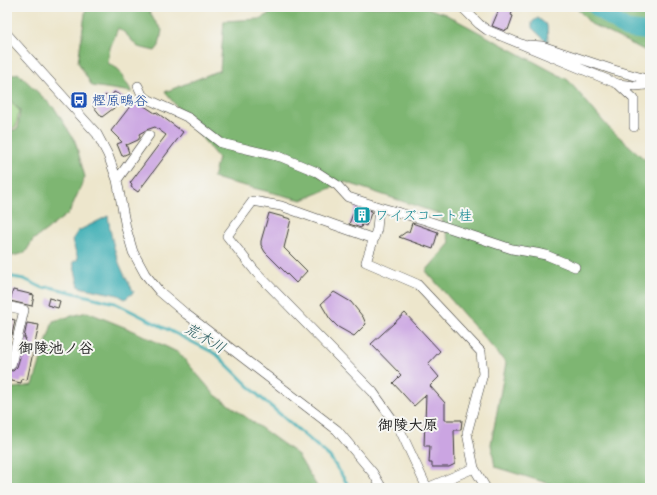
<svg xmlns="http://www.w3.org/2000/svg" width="657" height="495" font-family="Dekko,'Klee One',sans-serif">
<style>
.green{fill:#9dd485;stroke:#5c7850}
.forest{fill:#7eb672;stroke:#4d6947}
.water{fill:#3badb4;stroke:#2c6468}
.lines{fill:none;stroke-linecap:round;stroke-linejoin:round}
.stream{stroke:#3badb4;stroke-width:3}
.river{stroke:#3badb4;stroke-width:17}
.building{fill:#cba5e2}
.minor-casing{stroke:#3b3a36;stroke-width:10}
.minor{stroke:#fff;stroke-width:9}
.labels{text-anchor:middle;stroke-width:4;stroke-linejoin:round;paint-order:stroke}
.transit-label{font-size:14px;fill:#164399;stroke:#f6f6f2;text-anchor:start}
.culture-label{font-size:14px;fill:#0d838f;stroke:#f6f6f2;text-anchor:start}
.water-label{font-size:15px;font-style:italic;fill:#2a5d60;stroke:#f6f6f2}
.neighbourhood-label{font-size:15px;font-weight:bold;fill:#1c1c1c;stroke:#f6f6f2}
</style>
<rect width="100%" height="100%" fill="#f6f6f2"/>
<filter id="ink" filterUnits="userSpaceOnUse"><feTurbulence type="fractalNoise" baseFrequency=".025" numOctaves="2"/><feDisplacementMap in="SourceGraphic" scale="8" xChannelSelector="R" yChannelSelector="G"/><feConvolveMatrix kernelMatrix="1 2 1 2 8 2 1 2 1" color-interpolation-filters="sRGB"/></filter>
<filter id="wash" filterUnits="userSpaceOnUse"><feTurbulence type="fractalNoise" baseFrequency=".012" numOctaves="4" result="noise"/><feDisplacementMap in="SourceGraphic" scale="16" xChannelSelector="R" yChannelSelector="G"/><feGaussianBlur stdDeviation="0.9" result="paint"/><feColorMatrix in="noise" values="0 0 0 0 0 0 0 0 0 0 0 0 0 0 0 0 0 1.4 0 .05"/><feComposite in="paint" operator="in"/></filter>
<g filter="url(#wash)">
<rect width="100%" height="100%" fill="#ede6cc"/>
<path class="green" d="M 7,99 L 19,110 L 16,127 L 7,129 Z"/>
<path class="forest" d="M 86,7 L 147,7 L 154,20 L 162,30 L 159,46 L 155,51 L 138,47 L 125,33 L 118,28 L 110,48 L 108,63 L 118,69 L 132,92 L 92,86 L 78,62 Z
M 282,7 L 424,7 L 445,14 L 568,80 L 608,127 L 650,164 L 650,488 L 563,488 L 495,467 L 491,444 L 506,363 L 426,271 L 450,243 L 440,214 L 345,182 L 302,200 L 213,178 L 218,158 L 165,92 L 220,70 L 224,21 L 259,19 Z
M 576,7 L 650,7 L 650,53 L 591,24 Z
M 18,73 L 55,109 L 75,141 L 85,177 L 69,213 L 33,240 L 25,253 L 12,256 L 7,263 L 7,131 L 18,129 L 20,110 L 7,97 L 7,77 Z
M 87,312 L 134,331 L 179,353 L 214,394 L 297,454 L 318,488 L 7,488 L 7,387 L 14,388 L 33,385 L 53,321 Z"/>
<path class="water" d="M 538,18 L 547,25 L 548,41 L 546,41 L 532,28 L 532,22 Z
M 108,216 C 112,245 118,267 134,292 L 125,299 L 118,295 L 79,287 L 73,262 L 78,259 L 72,240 L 78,231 Z"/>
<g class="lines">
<path class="stream" d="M 7,276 L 24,279 L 43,288 L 50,287 L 115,303 L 216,354 L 260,397 L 330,457 L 350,488"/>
<path class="river" d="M 596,7 L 626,29 L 650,32"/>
</g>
<g id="blocks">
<path class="building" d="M 500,7 L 506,7 L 513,10 L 511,15 L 513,16 L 508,30 L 506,29 L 505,31 L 492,26 Z
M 114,92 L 126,99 L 102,117 L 93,106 L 106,95 L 109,100 Z
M 135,100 L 155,113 L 156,112 L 183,132 L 138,192 L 131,187 L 132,185 L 130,183 L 166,135 L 155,127 L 146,130 L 139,134 L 140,137 L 138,140 L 127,145 L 126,144 L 129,153 L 122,156 L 117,144 L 122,142 L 111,131 Z
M 356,206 L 372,211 L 366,226 L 362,224 L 361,228 L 349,224 Z
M 269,213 L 291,219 L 284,248 L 307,271 L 296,283 L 265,252 L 261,245 L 261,241 Z
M 412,223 L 438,232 L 433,249 L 399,237 L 406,232 L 409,232 Z
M 13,290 L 34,295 L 32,306 L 10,301 Z
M 334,292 L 351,302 L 363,317 L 366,324 L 354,336 L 338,327 L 330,319 L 321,304 Z
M 49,298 L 60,301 L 58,308 L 47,305 Z
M 405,313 L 440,351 L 428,364 L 439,377 L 430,386 L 445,403 L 445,420 L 462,420 L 461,430 L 454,430 L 455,464 L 449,467 L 432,467 L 432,463 L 429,463 L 430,446 L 424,446 L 426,395 L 414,406 L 393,383 L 401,375 L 371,344 Z
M 7,318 L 15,320 L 12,335 L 7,334 Z
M 27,323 L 39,325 L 27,380 L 22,379 L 21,383 L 7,380 L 7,370 L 13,371 L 17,367 L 26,338 L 24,338 Z"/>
</g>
</g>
<g filter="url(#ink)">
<use href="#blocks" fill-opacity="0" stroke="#3b3a36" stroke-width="1"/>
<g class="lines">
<g class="minor-casing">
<path id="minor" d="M 462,7 L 479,24 L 487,30 L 618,84 L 634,99 L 634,127
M 7,34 L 97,134 L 108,155 L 117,180 L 126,228 L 133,252 L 145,274 L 159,291 L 186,314 L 337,430 L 373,473 L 382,488
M 529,45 L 542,46 L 614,70 L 646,79 L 649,82 L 646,85 L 635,86 L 618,84
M 138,86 L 143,97 L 189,118 L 221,143 L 281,157 L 317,172 L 337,185 L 348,197 L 379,207 L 425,220 L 512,249 L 536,253 L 546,255 L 575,267
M 117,180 L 149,135
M 379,207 L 377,229 L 366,262 L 417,284 L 481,352 L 483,374 L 467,433 L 474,468 L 486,488
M 374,239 L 281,206 L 253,201 L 227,236 L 255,271 L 373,392 L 400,430 L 427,488 L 474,468
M 7,306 L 24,310 L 11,365 L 7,364"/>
</g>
<use href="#minor" class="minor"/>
</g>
</g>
<defs>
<g id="bus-square" transform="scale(0.9)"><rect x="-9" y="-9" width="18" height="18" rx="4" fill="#1a4fb4" stroke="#f6f6f2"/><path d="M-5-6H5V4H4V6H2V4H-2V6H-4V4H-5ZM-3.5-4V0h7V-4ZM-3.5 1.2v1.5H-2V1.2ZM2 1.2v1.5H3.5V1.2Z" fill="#fff"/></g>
<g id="building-square" transform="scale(0.9)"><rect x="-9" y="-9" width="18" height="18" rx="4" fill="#0f9aa8" stroke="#f6f6f2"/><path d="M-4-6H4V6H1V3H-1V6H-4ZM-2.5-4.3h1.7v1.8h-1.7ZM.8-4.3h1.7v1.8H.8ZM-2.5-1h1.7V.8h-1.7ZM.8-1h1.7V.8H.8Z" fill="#fff"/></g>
</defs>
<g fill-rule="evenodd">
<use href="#bus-square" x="79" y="100"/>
<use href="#building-square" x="362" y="215"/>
</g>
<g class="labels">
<g class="transit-label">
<text x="92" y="105">樫原鴫谷</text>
</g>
<g class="culture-label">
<text x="375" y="220">ワイズコート桂</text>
</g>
<g class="water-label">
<text transform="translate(205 338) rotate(30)" y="5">荒木川</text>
</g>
<g class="neighbourhood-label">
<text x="56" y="353">御陵池ノ谷</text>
<text x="408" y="430">御陵大原</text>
</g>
</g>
<rect width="657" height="495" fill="none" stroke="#f6f6f2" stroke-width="24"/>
</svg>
